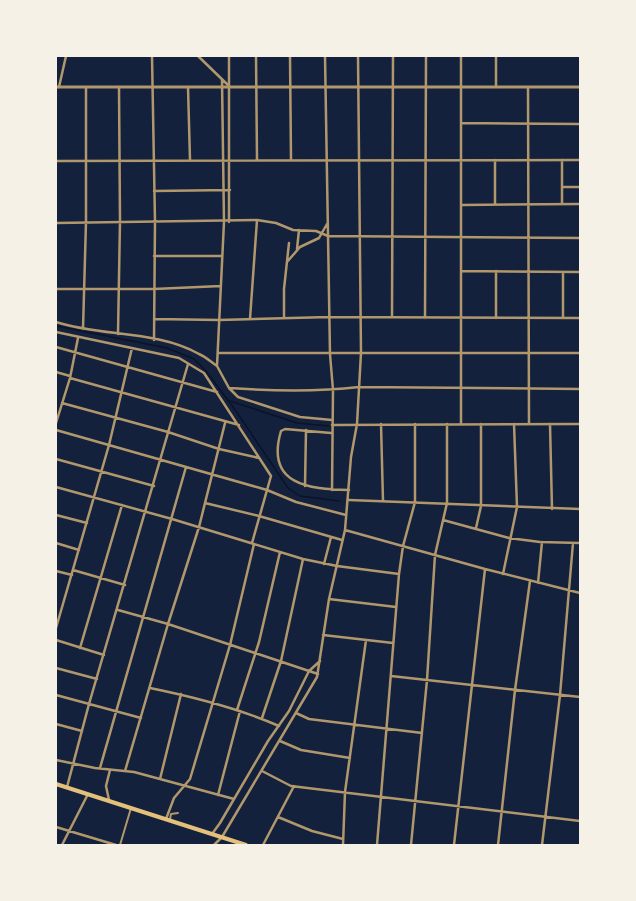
<svg xmlns="http://www.w3.org/2000/svg" width="636" height="901" font-family="'IBM Plex Serif',serif">
<style>
.lines{fill:none;stroke-linecap:round;stroke-linejoin:round}
.stream{stroke:#0b132b;stroke-width:1.5}
.pedestrian{stroke:#b1986c;stroke-width:2}
.minor{stroke:#b1986c;stroke-width:2.5}
.tertiary{stroke:#b1986c;stroke-width:3}
.primary{stroke:#e5c07b;stroke-width:4}
</style>
<rect width="100%" height="100%" fill="#14213d"/>
<g class="lines">
<path class="stream" d="M 56,326 L 167,348 L 194,359 L 206,371 L 236,411 L 288,488 L 300,496 L 339,501
M 227,400 L 297,423 L 329,426"/>
<path class="pedestrian" d="M 170,819 L 171,814 L 178,813
M 120,845 L 131,808"/>
<path class="minor" d="M 152,56 L 155,222 L 154,340
M 198,56 L 229,86
M 256,56 L 257,159
M 290,56 L 291,159
M 325,56 L 330,354 L 333,390 L 332,490
M 461,56 L 461,424
M 222,80 L 224,222 L 217,366 L 229,388 L 238,397 L 300,417 L 332,420
M 59,87 L 66,56
M 188,87 L 190,160
M 496,87 L 496,56
M 528,87 L 529,424
M 461,123 L 580,124
M 56,161 L 580,160
M 562,187 L 580,187
M 154,191 L 230,190
M 495,204 L 495,160
M 562,204 L 562,160
M 461,205 L 580,204
M 229,222 L 229,56
M 56,223 L 257,220 L 276,223 L 293,230 L 316,231 L 328,236 L 580,238
M 297,249 L 299,230
M 154,256 L 222,256
M 287,262 L 300,247 L 319,238 L 327,224
M 461,271 L 580,272
M 56,289 L 154,289 L 221,286
M 392,317 L 393,56
M 284,318 L 284,289 L 289,243
M 425,318 L 426,56
M 496,318 L 496,271
M 563,318 L 563,272
M 154,319 L 219,320 L 329,317 L 580,318
M 250,319 L 257,220
M 56,322 C 102,337 156,330 199,354 C 206,357 211,362 217,366
M 83,329 L 86,222 L 86,87
M 56,332 L 179,358 L 204,373 L 271,476 L 252,543
M 118,334 L 120,221 L 119,87
M 56,347 L 217,392
M 218,353 L 580,353
M 56,372 L 70,376
M 70,378 L 239,425
M 229,388 C 273,391 316,392 359,387 L 580,389
M 62,403 L 168,432 L 219,449 L 259,458
M 56,423 L 70,378 L 78,338
M 381,424 L 383,501
M 550,424 L 552,509
M 332,425 L 580,424
M 56,430 L 267,490 L 296,502 L 346,515
M 331,433 L 285,429 L 281,431 C 265,485 309,489 349,490
M 56,459 L 154,486
M 305,486 L 306,430
M 56,487 L 172,519 L 303,559 L 337,566 L 399,574
M 349,500 L 580,509
M 205,503 L 259,516 L 342,540
M 56,515 L 87,523
M 443,520 L 509,538 L 540,542 L 580,543
M 476,528 L 481,506 L 481,424
M 345,530 L 485,569 L 580,593
M 56,543 L 79,550
M 324,564 L 331,537
M 73,570 L 125,585
M 56,571 L 72,575
M 503,574 L 517,507 L 514,424
M 538,583 L 542,542
M 329,599 L 396,607
M 118,610 L 168,624 L 318,674
M 56,628 L 109,445 L 132,348
M 323,635 L 393,643
M 56,640 L 104,655
M 80,648 L 122,505
M 56,668 L 97,679
M 391,676 L 580,697
M 150,688 C 194,697 238,708 279,726
M 56,695 L 141,718
M 237,710 L 259,642 L 280,552
M 296,713 L 309,719 L 422,733
M 262,718 L 281,661 L 303,559
M 56,724 L 82,731
M 280,741 L 301,750 L 350,758
M 56,760 L 95,768 L 134,772 L 234,799
M 100,768 L 186,467
M 125,771 L 168,624 L 199,527 L 225,423
M 262,771 L 291,786 L 580,821
M 160,779 L 181,694
M 67,787 L 89,704 L 188,364
M 218,795 L 240,711
M 109,800 L 106,786 L 110,770
M 278,817 L 312,831 L 343,839
M 166,819 L 174,798 L 190,779 L 230,645 L 254,544
M 56,827 L 116,845
M 212,834 L 220,823 L 268,741 L 289,711 L 309,671 L 320,661
M 62,845 L 88,794
M 214,845 L 222,837 L 317,677 L 329,599 L 345,530 L 351,457 L 357,424 L 361,353 L 358,56
M 263,845 L 294,786
M 343,845 L 345,792 L 366,640
M 377,845 L 399,574 L 403,546 L 415,502 L 415,424
M 411,845 L 427,680 L 435,555 L 447,503 L 447,424
M 454,845 L 485,569
M 498,845 L 515,690 L 530,581
M 542,845 L 560,695 L 573,543"/>
<path class="tertiary" d="M 56,87 L 580,87"/>
<path class="primary" d="M 56,784 L 246,845"/>
</g>
<rect width="636" height="901" fill="none" stroke="#f6f1e7" stroke-width="114"/>
</svg>
